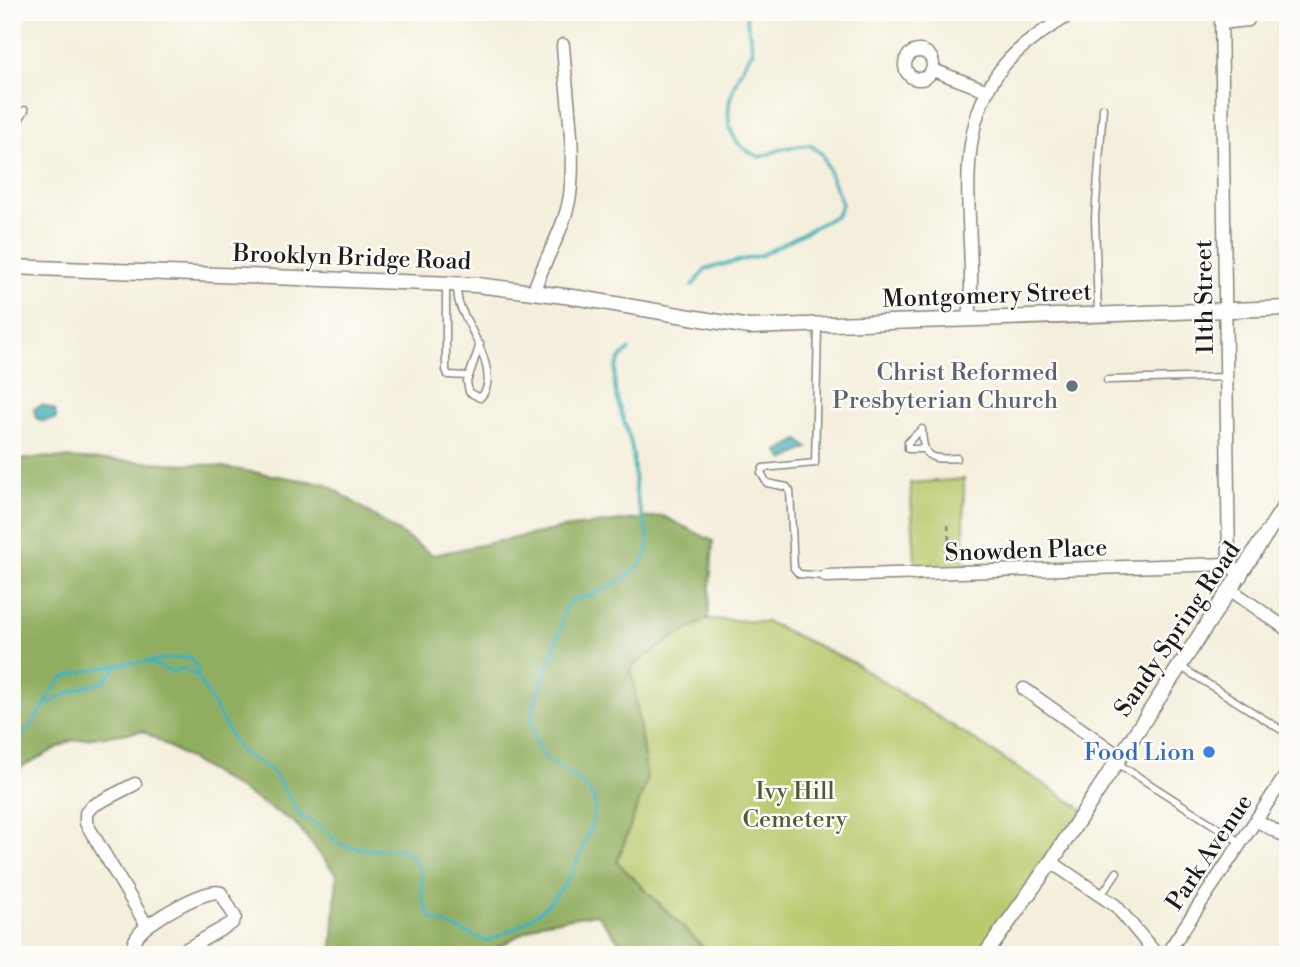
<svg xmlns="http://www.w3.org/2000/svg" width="1300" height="967" font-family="'Libre Bodoni',serif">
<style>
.green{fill:#b7ca6e;stroke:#6a7345;stroke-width:2}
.forest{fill:#91ae61;stroke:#56653e;stroke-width:2}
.water{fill:#3fb0b7;stroke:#2e666a;stroke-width:2}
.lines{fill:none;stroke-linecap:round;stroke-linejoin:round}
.stream{stroke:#3fb0b7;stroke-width:3.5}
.service-casing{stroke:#88867c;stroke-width:9}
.minor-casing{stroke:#88867c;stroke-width:15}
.tertiary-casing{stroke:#88867c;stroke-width:17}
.path{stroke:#88867c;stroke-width:2.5;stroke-dasharray:5 5;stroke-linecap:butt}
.service{stroke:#fff;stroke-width:6}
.minor{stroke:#fff;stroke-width:12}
.tertiary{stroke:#fff;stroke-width:14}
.worship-dot{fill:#6b7280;stroke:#fdfcf7;stroke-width:2.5}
.shop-dot{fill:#3f7fe0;stroke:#fdfcf7;stroke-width:2.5}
.labels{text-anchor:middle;stroke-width:5;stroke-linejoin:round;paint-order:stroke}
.street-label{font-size:24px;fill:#1c1c1c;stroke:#fdfcf7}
.worship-label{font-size:24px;fill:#5b616d;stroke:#fdfcf7;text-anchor:end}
.shop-label{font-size:24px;fill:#366cbe;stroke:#fdfcf7;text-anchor:end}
.park-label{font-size:24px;fill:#525939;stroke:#fdfcf7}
</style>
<rect width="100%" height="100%" fill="#fdfcf7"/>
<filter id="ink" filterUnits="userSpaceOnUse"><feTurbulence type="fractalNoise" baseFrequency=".0143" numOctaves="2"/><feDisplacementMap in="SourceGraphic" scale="14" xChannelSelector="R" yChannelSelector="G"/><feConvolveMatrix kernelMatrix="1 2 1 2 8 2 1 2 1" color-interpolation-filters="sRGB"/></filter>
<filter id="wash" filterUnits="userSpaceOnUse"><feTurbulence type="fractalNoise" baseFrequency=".00686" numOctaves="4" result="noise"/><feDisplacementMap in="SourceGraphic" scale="28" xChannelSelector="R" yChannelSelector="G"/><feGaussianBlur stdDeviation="1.57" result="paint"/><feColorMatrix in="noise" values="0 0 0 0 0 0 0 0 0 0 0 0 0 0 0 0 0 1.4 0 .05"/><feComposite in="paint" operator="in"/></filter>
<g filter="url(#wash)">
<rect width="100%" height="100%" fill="#f4efdc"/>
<path class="green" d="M 964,479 L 964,574 L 916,575 L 910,483 Z
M 708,619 L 767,622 L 854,663 L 1084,810 L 985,955 L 711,955 L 617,862 L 647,780 L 631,667 L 673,638 Z"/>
<path class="forest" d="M 41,457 L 210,465 L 326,484 L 433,555 L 563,528 L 663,516 L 713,541 L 708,619 L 673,638 L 631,667 L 647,780 L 617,862 L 711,955 L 630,955 L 597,914 L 541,923 L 484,955 L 337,955 L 332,949 L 337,875 L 295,823 L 143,731 L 70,741 L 12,772 L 12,461 Z"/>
<path class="water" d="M 42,405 L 55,410 L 56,419 L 42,421 L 36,418 L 34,409 Z
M 799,440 L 808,448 L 784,460 L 778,451 Z"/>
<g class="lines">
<path class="stream" d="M 692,286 L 706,269 L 762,255 L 837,215 L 842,204 L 822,154 L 810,145 L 785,148 L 760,157 C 710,139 729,83 753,51 L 745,12
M 148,661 L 190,657 L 198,670 L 197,675
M 47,704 C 58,700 67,693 78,689 C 97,681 102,689 115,668
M 12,754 C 18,737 30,729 39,714 C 47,703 53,686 63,678 C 71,673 139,660 147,662 C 157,664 164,670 173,672 L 182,668 L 197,676 L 239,750 L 274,773 L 301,817 L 317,824 L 342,846 L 376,850 L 400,849 L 410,855 L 421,871 L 423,901 L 431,918 L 486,941 C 540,922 572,887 588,834 C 592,821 598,811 593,798 C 584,775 550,770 538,748 C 534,740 531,726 532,717 C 534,696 554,654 560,630 C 563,618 561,610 570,601 C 595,595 647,576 649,544 C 649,529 639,512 637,498 C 633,480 635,461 631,444 C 624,415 599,372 629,350"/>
</g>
</g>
<g filter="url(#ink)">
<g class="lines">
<g class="service-casing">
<path id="service" d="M 12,152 L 15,127 L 25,110
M 446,283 L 446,370 L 448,375 L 468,376
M 457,284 C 457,291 457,299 460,306 C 468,326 503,377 480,398 L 469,392 L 467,382 L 480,344
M 1098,314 L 1095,217 L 1103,108
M 818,326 L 815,463 L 763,468 L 761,473 L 767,483 L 787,487 L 790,491 L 794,568 L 799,574 L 826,576
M 1107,380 L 1227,377
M 922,449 L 908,449 L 908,442 L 922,429 C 923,458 929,460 957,458
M 1181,667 L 1288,734
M 1117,763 L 1240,842
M 1102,894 L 1117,872"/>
</g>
<g class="minor-casing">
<path id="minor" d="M 1221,12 L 1229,564 L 1241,576
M 1221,23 L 1248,20
M905 65a14 14 0 1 1 28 0a14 14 0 1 1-28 0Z
M 933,70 L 988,91
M 534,291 C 544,258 565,230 570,195 C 576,147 566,93 563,45
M 969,318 C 979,234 945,135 1005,64 C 1024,42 1050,27 1074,12
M 826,576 L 1229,564
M 1231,590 L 1288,630
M 1024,689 L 1119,756
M 135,784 L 92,806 L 86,813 L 86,823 L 147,926
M 1256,820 L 1288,838
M 1051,862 L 1116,906 L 1157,955
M 132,955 C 132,947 134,940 139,934 C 149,921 207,887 221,893 L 235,917 L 232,923 L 176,955
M 1166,955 L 1288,772"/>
</g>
<g class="tertiary-casing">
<path id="tertiary" d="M 12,267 L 477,285 L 580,298 L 749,327 L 1288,308
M 985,955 L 1051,862 L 1288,501"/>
</g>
<path class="path" d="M 948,525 L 950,560"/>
<use href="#service" class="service"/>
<use href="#minor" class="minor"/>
<use href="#tertiary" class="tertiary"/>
</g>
</g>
<circle class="worship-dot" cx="1072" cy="386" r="7"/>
<circle class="shop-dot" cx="1209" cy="752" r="7"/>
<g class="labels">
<g class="street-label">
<text transform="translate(352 257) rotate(2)" y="8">Brooklyn Bridge Road</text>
<text transform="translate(987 295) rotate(-2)" y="8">Montgomery Street</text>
<text transform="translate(1204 297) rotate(-91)" y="8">11th Street</text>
<text transform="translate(1026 550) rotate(-2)" y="8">Snowden Place</text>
<text transform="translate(1177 629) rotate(-56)" y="8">Sandy Spring Road</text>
<text transform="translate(1209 852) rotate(-56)" y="8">Park Avenue</text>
</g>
<g class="worship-label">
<text x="1058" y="380">Christ Reformed<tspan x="1058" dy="28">Presbyterian Church</tspan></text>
</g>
<g class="shop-label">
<text x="1195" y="760">Food Lion</text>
</g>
<g class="park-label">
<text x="795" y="799">Ivy Hill<tspan x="795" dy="28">Cemetery</tspan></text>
</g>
</g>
<rect width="1300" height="967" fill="none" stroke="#fdfcf7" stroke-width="42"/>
</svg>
